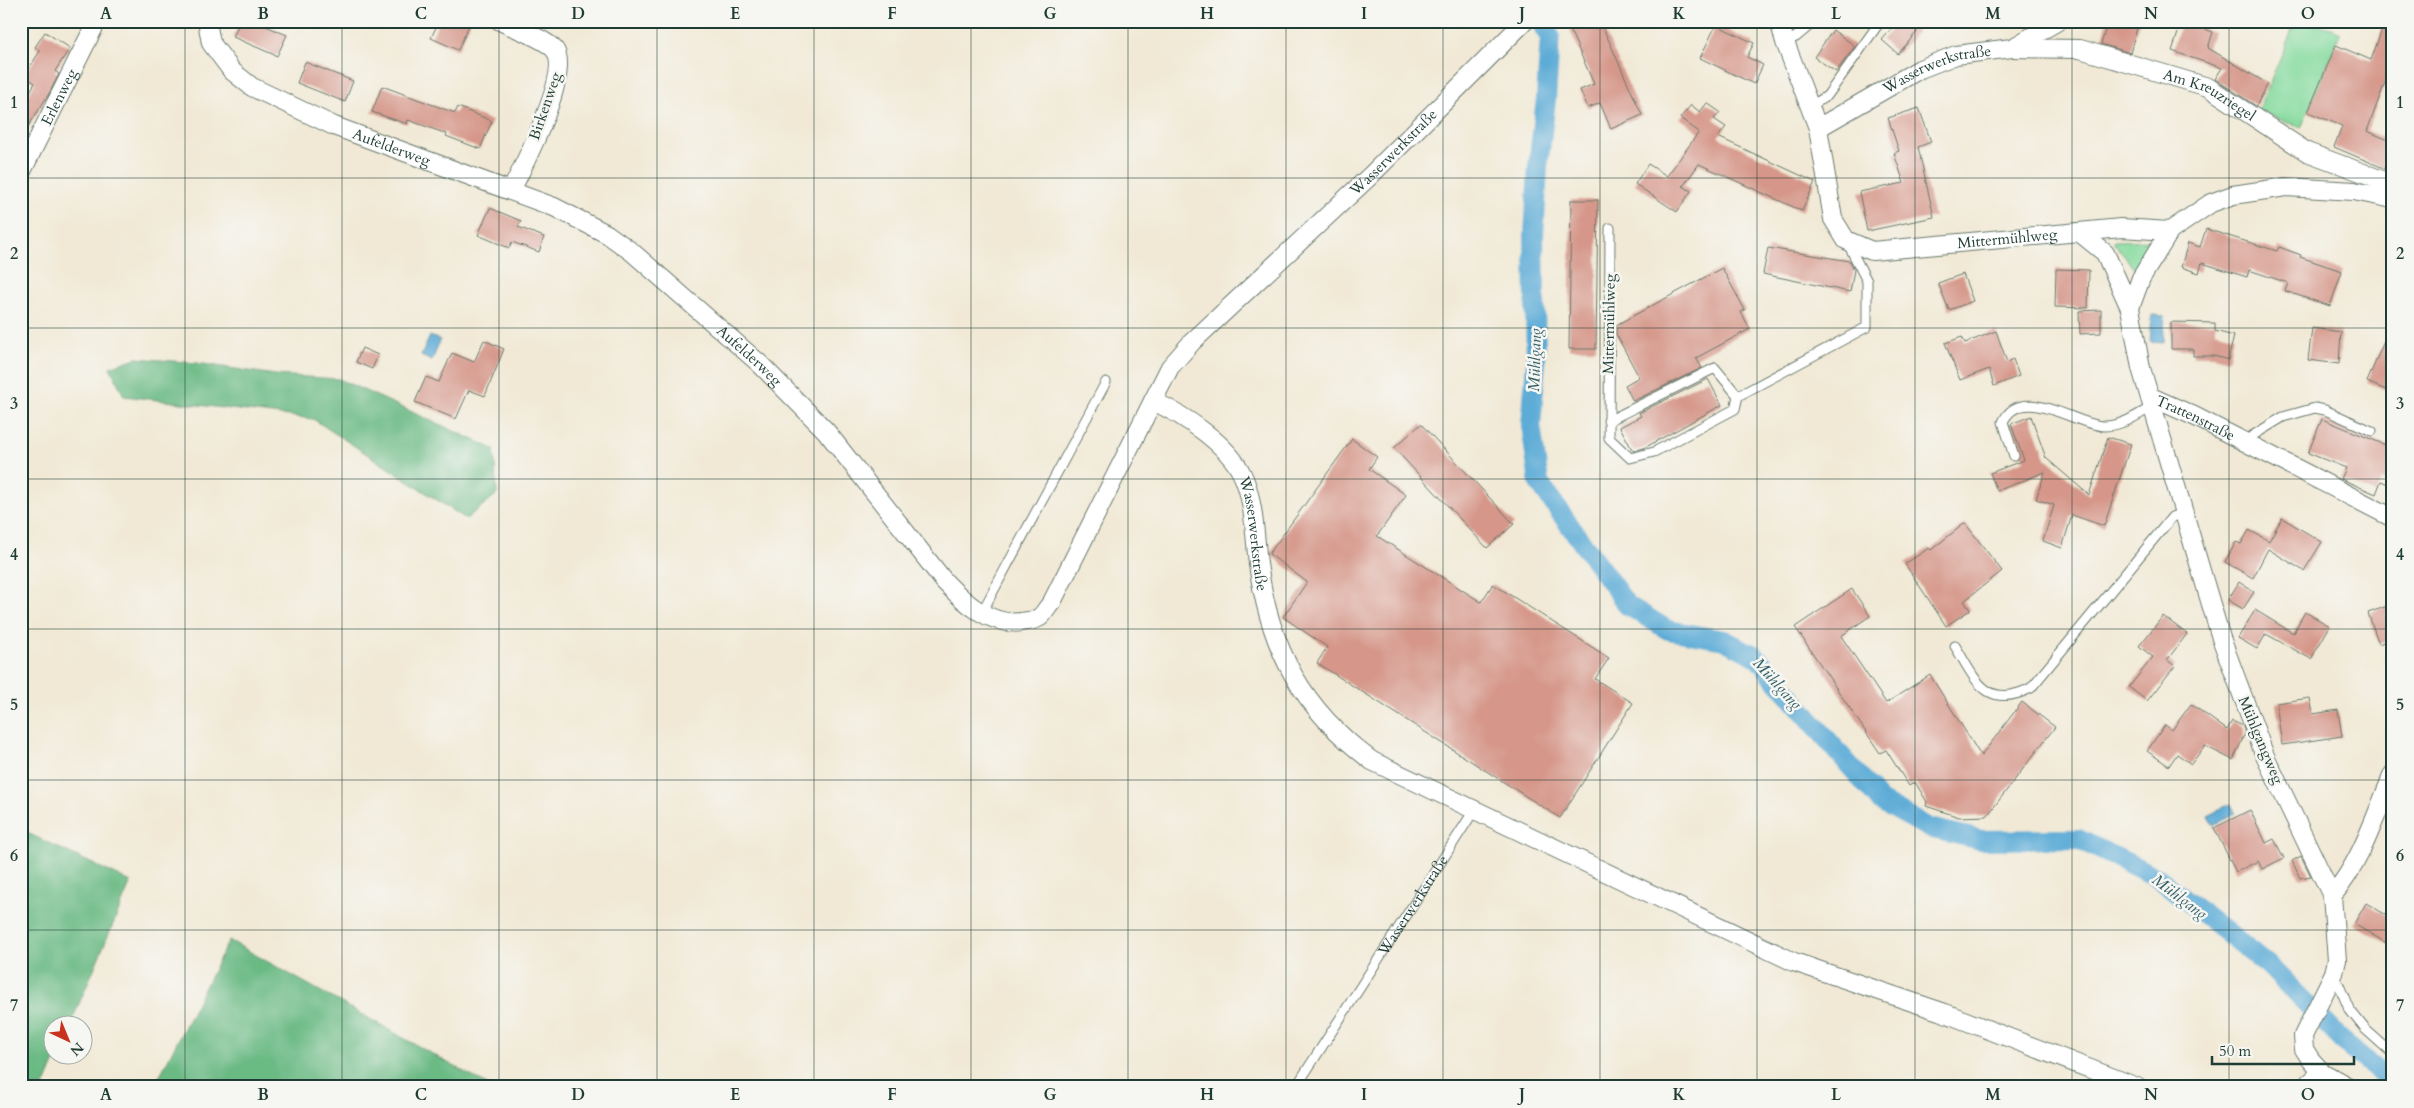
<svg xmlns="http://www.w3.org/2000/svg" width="2414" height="1108" font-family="Cardo,serif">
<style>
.green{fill:#84da9d;stroke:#528c68}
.forest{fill:#6bba84;stroke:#457c5c}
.water{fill:#5dacd7;stroke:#3e7486}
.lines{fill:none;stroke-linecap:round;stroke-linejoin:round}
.canal{stroke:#5dacd7;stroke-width:20}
.building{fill:#d6978a}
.service-casing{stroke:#68796c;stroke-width:11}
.minor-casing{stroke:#68796c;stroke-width:20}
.service{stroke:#fff;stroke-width:9}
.minor{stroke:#fff;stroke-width:18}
.grid{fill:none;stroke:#1f3d34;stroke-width:1;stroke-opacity:0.55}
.labels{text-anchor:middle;stroke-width:5;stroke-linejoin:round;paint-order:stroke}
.street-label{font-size:15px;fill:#1f3d34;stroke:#f6f6f2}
.water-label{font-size:16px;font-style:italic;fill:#325e65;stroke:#f6f6f2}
.neatline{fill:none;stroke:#1f3d34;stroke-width:2}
.grid-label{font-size:16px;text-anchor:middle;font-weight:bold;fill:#1f3d34}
</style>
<rect width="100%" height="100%" fill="#f6f6f2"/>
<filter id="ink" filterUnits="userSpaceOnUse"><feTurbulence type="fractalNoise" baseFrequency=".02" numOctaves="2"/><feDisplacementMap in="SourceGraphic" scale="10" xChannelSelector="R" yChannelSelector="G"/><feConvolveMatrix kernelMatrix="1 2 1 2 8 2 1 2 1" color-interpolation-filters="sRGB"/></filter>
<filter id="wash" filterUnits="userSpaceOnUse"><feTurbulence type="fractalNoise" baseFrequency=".0096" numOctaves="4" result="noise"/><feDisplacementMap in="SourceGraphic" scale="20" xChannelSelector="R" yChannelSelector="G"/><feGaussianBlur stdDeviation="1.12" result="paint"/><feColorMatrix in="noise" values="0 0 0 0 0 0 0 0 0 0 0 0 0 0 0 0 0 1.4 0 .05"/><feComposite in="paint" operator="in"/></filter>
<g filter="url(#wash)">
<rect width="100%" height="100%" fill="#f1e9d5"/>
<path class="green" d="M 2296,21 L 2312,21 L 2340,33 L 2301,128 L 2258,110 Z
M 2158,240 L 2137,273 L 2113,241 Z"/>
<path class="forest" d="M 136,358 L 197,363 L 275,375 L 339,379 L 494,449 L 497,494 L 466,519 L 313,419 L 124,396 L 110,367 Z
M 21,830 L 131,882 L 70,1025 L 52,1026 L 52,1056 L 57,1056 L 44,1087 L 21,1087 Z
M 229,940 L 491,1087 L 154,1087 Z"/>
<path class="water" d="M 2152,315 L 2165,316 L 2163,343 L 2150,342 Z
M 430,336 L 440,340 L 432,361 L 421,356 Z
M 2230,804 L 2235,814 L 2213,825 L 2208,815 Z"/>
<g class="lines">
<path class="canal" d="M 1540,21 L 1550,36 L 1546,99 L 1538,167 L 1534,236 L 1536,362 L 1531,425 L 1539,483 L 1627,605 L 1668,630 L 1724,640 L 1756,656 L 1880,801 L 1929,828 L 1981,840 L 2078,839 L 2157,877 L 2268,965 L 2351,1049 L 2393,1081"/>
</g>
<g id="blocks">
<path class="building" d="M 240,21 L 254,21 L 287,35 L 277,56 L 233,37 Z
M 439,21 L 471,21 L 458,50 L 431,38 Z
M 1566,21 L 1600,21 L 1642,115 L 1611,129 L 1600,103 L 1588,108 L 1580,90 L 1594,84 Z
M 1898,21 L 1912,21 L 1917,32 L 1898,54 L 1882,40 Z
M 2108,21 L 2139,21 L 2130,53 L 2101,44 Z
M 2182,21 L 2213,32 L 2208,48 L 2268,84 L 2256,106 L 2215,79 L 2222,68 L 2172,51 Z
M 2385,21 L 2393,21 L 2393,61 L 2367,131 L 2393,142 L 2393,172 L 2334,147 L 2342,126 L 2308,112 L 2336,45 L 2371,60 Z
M 1716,25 L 1754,43 L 1747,57 L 1763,65 L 1754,84 L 1700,58 Z
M 1833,30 L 1855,46 L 1836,72 L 1814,57 Z
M 45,32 L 70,48 L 55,71 L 59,74 L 50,92 L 21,138 L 21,107 L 35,83 L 24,76 L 40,51 L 35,47 Z
M 305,62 L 353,81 L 345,102 L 297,83 Z
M 382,86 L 455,113 L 458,107 L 492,121 L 480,149 L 446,136 L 447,134 L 408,120 L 407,124 L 372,112 Z
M 1707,103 L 1720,112 L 1714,119 L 1726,127 L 1718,137 L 1815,182 L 1802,211 L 1699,164 L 1683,186 L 1691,191 L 1677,212 L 1635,184 L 1648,164 L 1667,176 L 1699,132 L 1680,118 L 1691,105 L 1700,112 Z
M 1919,108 L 1931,142 L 1918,147 L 1934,217 L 1867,231 L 1859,192 L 1904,183 L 1894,153 L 1899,151 L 1888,118 Z
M 1571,200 L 1598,200 L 1596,349 L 1569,349 Z
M 490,208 L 521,221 L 518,227 L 544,237 L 539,252 L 512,242 L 509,248 L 478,235 Z
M 2206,229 L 2277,251 L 2279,247 L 2301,255 L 2300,257 L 2342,271 L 2330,306 L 2285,291 L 2288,283 L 2249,270 L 2247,277 L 2202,263 L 2199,273 L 2181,267 L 2188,243 L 2200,247 Z
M 1768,248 L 1850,261 L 1854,270 L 1850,292 L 1763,274 Z
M 1722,268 L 1745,310 L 1741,312 L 1750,329 L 1696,358 L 1702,368 L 1633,401 L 1625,385 L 1639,377 L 1616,334 L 1616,325 Z
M 2056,269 L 2089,270 L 2088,308 L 2055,307 Z
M 1963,274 L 1973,301 L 1949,310 L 1938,283 Z
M 2101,310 L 2101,333 L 2080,334 L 2079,311 Z
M 2393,320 L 2393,393 L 2367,382 Z
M 2171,322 L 2215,323 L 2215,331 L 2234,336 L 2228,360 L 2214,356 L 2193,356 L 2193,349 L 2171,349 Z
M 2312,328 L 2341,332 L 2339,364 L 2308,360 Z
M 1996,331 L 2007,362 L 2013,359 L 2019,376 L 1994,386 L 1989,369 L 1960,380 L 1945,343 L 1962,337 L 1965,343 Z
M 484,340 L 504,349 L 485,396 L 469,390 L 456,419 L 415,402 L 426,377 L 439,382 L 452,353 L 474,362 Z
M 362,348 L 378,355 L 372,369 L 356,362 Z
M 1708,379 L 1722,405 L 1644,448 L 1633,451 L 1620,427 L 1641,416 L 1639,413 Z
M 2031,416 L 2046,458 L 2089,495 L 2108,437 L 2131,444 L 2104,526 L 2072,515 L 2062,548 L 2043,541 L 2054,505 L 2036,499 L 2045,472 L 1997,491 L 1990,473 L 2024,460 L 2011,424 Z
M 2322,419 L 2393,448 L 2393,486 L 2381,481 L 2376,494 L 2341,479 L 2346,468 L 2308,453 Z
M 1421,424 L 1514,524 L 1487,548 L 1394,448 Z
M 1352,439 L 1377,457 L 1369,469 L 1406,495 L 1377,536 L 1481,602 L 1493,584 L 1609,658 L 1595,679 L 1633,703 L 1560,818 L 1317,663 L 1327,647 L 1283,617 L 1307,582 L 1269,554 Z
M 2282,518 L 2322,542 L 2304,571 L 2268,549 L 2253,578 L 2225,562 L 2236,542 L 2241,544 L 2249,530 L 2269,541 Z
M 1965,523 L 2002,571 L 1964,601 L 1970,610 L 1946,626 L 1905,564 L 1929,548 L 1931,550 Z
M 2239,582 L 2254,592 L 2243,609 L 2228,600 Z
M 1852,589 L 1870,616 L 1841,636 L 1886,703 L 1930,675 L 1981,756 L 2022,702 L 2055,727 L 1987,816 L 1959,817 L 1926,806 L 1927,802 L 1915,782 L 1909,786 L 1886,750 L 1880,753 L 1795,627 Z
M 2393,604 L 2393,638 L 2379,644 L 2368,613 Z
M 2255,610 L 2293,633 L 2305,612 L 2330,626 L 2311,659 L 2266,634 L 2257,649 L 2238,638 Z
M 2163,616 L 2187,634 L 2167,660 L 2175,666 L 2147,701 L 2129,687 L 2153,657 L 2139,646 Z
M 2310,698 L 2313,714 L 2338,710 L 2342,736 L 2282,745 L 2276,703 Z
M 2191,704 L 2227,730 L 2232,721 L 2243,726 L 2245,734 L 2233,760 L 2205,746 L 2191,764 L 2177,754 L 2169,766 L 2147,751 L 2165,725 L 2172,730 Z
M 2250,810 L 2266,843 L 2274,839 L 2284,858 L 2262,869 L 2258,861 L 2236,872 L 2214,828 Z
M 2301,856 L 2311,876 L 2300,878 L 2292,861 Z
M 2366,903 L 2393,919 L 2393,947 L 2354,924 Z"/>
</g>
</g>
<g filter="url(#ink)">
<use href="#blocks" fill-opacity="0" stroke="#68796c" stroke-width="1"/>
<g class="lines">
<g class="service-casing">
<g id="service">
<path d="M 1785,42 L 1796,37 L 1815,21"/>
<path d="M 1809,107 L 1827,96 L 1877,26"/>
<path d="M 1610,228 L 1609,438 L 1630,458 L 1654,452 L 1735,409 L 1738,396 L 1867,327 L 1867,281 L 1847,242"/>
<path d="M 1608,421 L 1715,368 L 1738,396"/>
<path d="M 2249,444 L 2252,436 L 2283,417 L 2315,408 L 2325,410 L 2372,431"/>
<path d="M 2014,456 L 2003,422 C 2021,382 2077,426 2104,426 C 2122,426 2138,415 2153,406"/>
<path d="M 982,612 L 1106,382"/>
<path d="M 1955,646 C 1975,678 1985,711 2031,688 L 2172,517 L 2183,513"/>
<path d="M 2334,973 L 2349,1009 L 2365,1029 L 2393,1054"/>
<path id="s1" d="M 1296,1087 L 1475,809"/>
</g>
</g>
<g class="minor-casing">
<g id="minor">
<path id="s2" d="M 207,21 L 211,43 L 232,71 L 252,87 L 334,126 L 554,207 L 607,234 L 632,252 L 760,364 L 826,431 L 944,581 C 964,602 990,626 1021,622 C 1027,621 1034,621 1040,617 C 1044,614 1048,606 1052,602 L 1170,367 L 1192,342 L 1370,176 L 1525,21"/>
<path d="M 500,21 C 514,28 544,38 554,49 C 573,71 523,166 511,191"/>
<path id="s3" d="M 1779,21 L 1785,42 L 1818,128 L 1833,219 L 1846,240 L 1872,251 L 2079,232 L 2105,253 L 2130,308"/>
<path id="s4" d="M 2012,48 L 2080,49 L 2208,87 L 2307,152 L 2393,184"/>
<path id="s5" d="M 1818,128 L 1920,69 L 1956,55 L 2012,48 L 2058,21"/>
<path id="s6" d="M 21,173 L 97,21"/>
<path d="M 2079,232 L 2121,228 L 2170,231"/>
<path id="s7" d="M 2151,397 L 2194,416 L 2393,518"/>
<path id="s8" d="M 1153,401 C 1183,415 1227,443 1242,474 C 1254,498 1255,538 1258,564 C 1270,649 1302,709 1372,761 L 1794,962 L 1945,1013 L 2137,1087"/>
<path d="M 2332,896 C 2362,861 2375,816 2393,774"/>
<path d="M 2305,1087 L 2322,1072"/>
<path d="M 2349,1087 L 2322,1072 L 2311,1060 L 2304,1049 L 2303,1036 L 2334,973 L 2337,960 L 2332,896 L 2265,756 L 2221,638 L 2141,368 L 2130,308 L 2141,278 L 2170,231 L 2211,203 L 2233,195 L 2286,187 L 2354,191 L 2393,199"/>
</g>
</g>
<use href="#service" class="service"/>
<use href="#minor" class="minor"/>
</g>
</g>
<path class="grid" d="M 185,21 L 185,1087M 342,21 L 342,1087M 499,21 L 499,1087M 657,21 L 657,1087M 814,21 L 814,1087M 971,21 L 971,1087M 1128,21 L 1128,1087M 1286,21 L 1286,1087M 1443,21 L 1443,1087M 1600,21 L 1600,1087M 1757,21 L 1757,1087M 1915,21 L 1915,1087M 2072,21 L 2072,1087M 2229,21 L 2229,1087M 21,178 L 2393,178M 21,328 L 2393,328M 21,479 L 2393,479M 21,629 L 2393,629M 21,780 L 2393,780M 21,930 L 2393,930"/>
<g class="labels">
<g class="street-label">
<text dy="5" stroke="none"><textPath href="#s5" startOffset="134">Wasserwerkstraße</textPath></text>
<text dy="5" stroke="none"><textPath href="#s6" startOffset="85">Erlenweg</textPath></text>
<text dy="5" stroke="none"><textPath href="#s4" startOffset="206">Am Kreuzriegel</textPath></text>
<text transform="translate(545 106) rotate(-71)" y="5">Birkenweg</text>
<text dy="5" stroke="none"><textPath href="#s2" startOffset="235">Aufelderweg</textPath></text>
<text dy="5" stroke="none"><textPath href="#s2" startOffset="1656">Wasserwerkstraße</textPath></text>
<text dy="5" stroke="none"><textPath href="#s3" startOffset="395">Mittermühlweg</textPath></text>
<text transform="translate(1609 324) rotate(-89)" y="5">Mittermühlweg</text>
<text dy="5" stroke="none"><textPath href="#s2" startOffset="655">Aufelderweg</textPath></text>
<text dy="5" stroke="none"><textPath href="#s7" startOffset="49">Trattenstraße</textPath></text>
<text dy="5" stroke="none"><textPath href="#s8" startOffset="178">Wasserwerkstraße</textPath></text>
<text transform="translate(2261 740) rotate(67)" y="5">Mühlgangweg</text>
<text dy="5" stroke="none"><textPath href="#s1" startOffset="216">Wasserwerkstraße</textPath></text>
</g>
<g class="water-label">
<text transform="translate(1534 360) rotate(-88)" y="6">Mühlgang</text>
<text transform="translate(1778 683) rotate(48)" y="6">Mühlgang</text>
<text transform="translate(2180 896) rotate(37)" y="6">Mühlgang</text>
</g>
</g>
<rect width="2414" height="1108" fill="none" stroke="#f6f6f2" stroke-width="55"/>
<g transform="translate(68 1040) rotate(136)"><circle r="24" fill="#f6f6f2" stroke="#a0aca6"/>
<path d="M0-4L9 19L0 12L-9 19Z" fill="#c8321e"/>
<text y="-8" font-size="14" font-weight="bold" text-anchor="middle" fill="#1f3d34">N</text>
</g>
<path d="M2212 1056v8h142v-8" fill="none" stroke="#1f3d34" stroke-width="2.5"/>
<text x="2219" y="1056" font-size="15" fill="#1f3d34" stroke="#f6f6f2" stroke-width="4" paint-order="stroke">50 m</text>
<rect x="28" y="28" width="2358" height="1052" class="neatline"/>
<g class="grid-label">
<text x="106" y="19">A</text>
<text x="263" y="19">B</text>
<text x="421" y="19">C</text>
<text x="578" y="19">D</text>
<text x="735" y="19">E</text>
<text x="892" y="19">F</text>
<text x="1050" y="19">G</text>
<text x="1207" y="19">H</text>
<text x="1364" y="19">I</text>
<text x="1522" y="19">J</text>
<text x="1679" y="19">K</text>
<text x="1836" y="19">L</text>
<text x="1993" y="19">M</text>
<text x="2151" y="19">N</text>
<text x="2308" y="19">O</text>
<text x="14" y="108">1</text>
<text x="2400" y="108">1</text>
<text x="14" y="259">2</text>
<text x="2400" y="259">2</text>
<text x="14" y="409">3</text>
<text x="2400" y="409">3</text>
<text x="14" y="560">4</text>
<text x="2400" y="560">4</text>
<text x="14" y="710">5</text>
<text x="2400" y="710">5</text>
<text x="14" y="861">6</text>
<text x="2400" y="861">6</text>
<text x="14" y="1011">7</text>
<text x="2400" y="1011">7</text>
<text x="106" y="1100">A</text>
<text x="263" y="1100">B</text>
<text x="421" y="1100">C</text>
<text x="578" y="1100">D</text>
<text x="735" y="1100">E</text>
<text x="892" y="1100">F</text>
<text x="1050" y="1100">G</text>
<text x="1207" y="1100">H</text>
<text x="1364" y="1100">I</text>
<text x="1522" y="1100">J</text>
<text x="1679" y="1100">K</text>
<text x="1836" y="1100">L</text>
<text x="1993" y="1100">M</text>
<text x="2151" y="1100">N</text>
<text x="2308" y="1100">O</text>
</g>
</svg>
